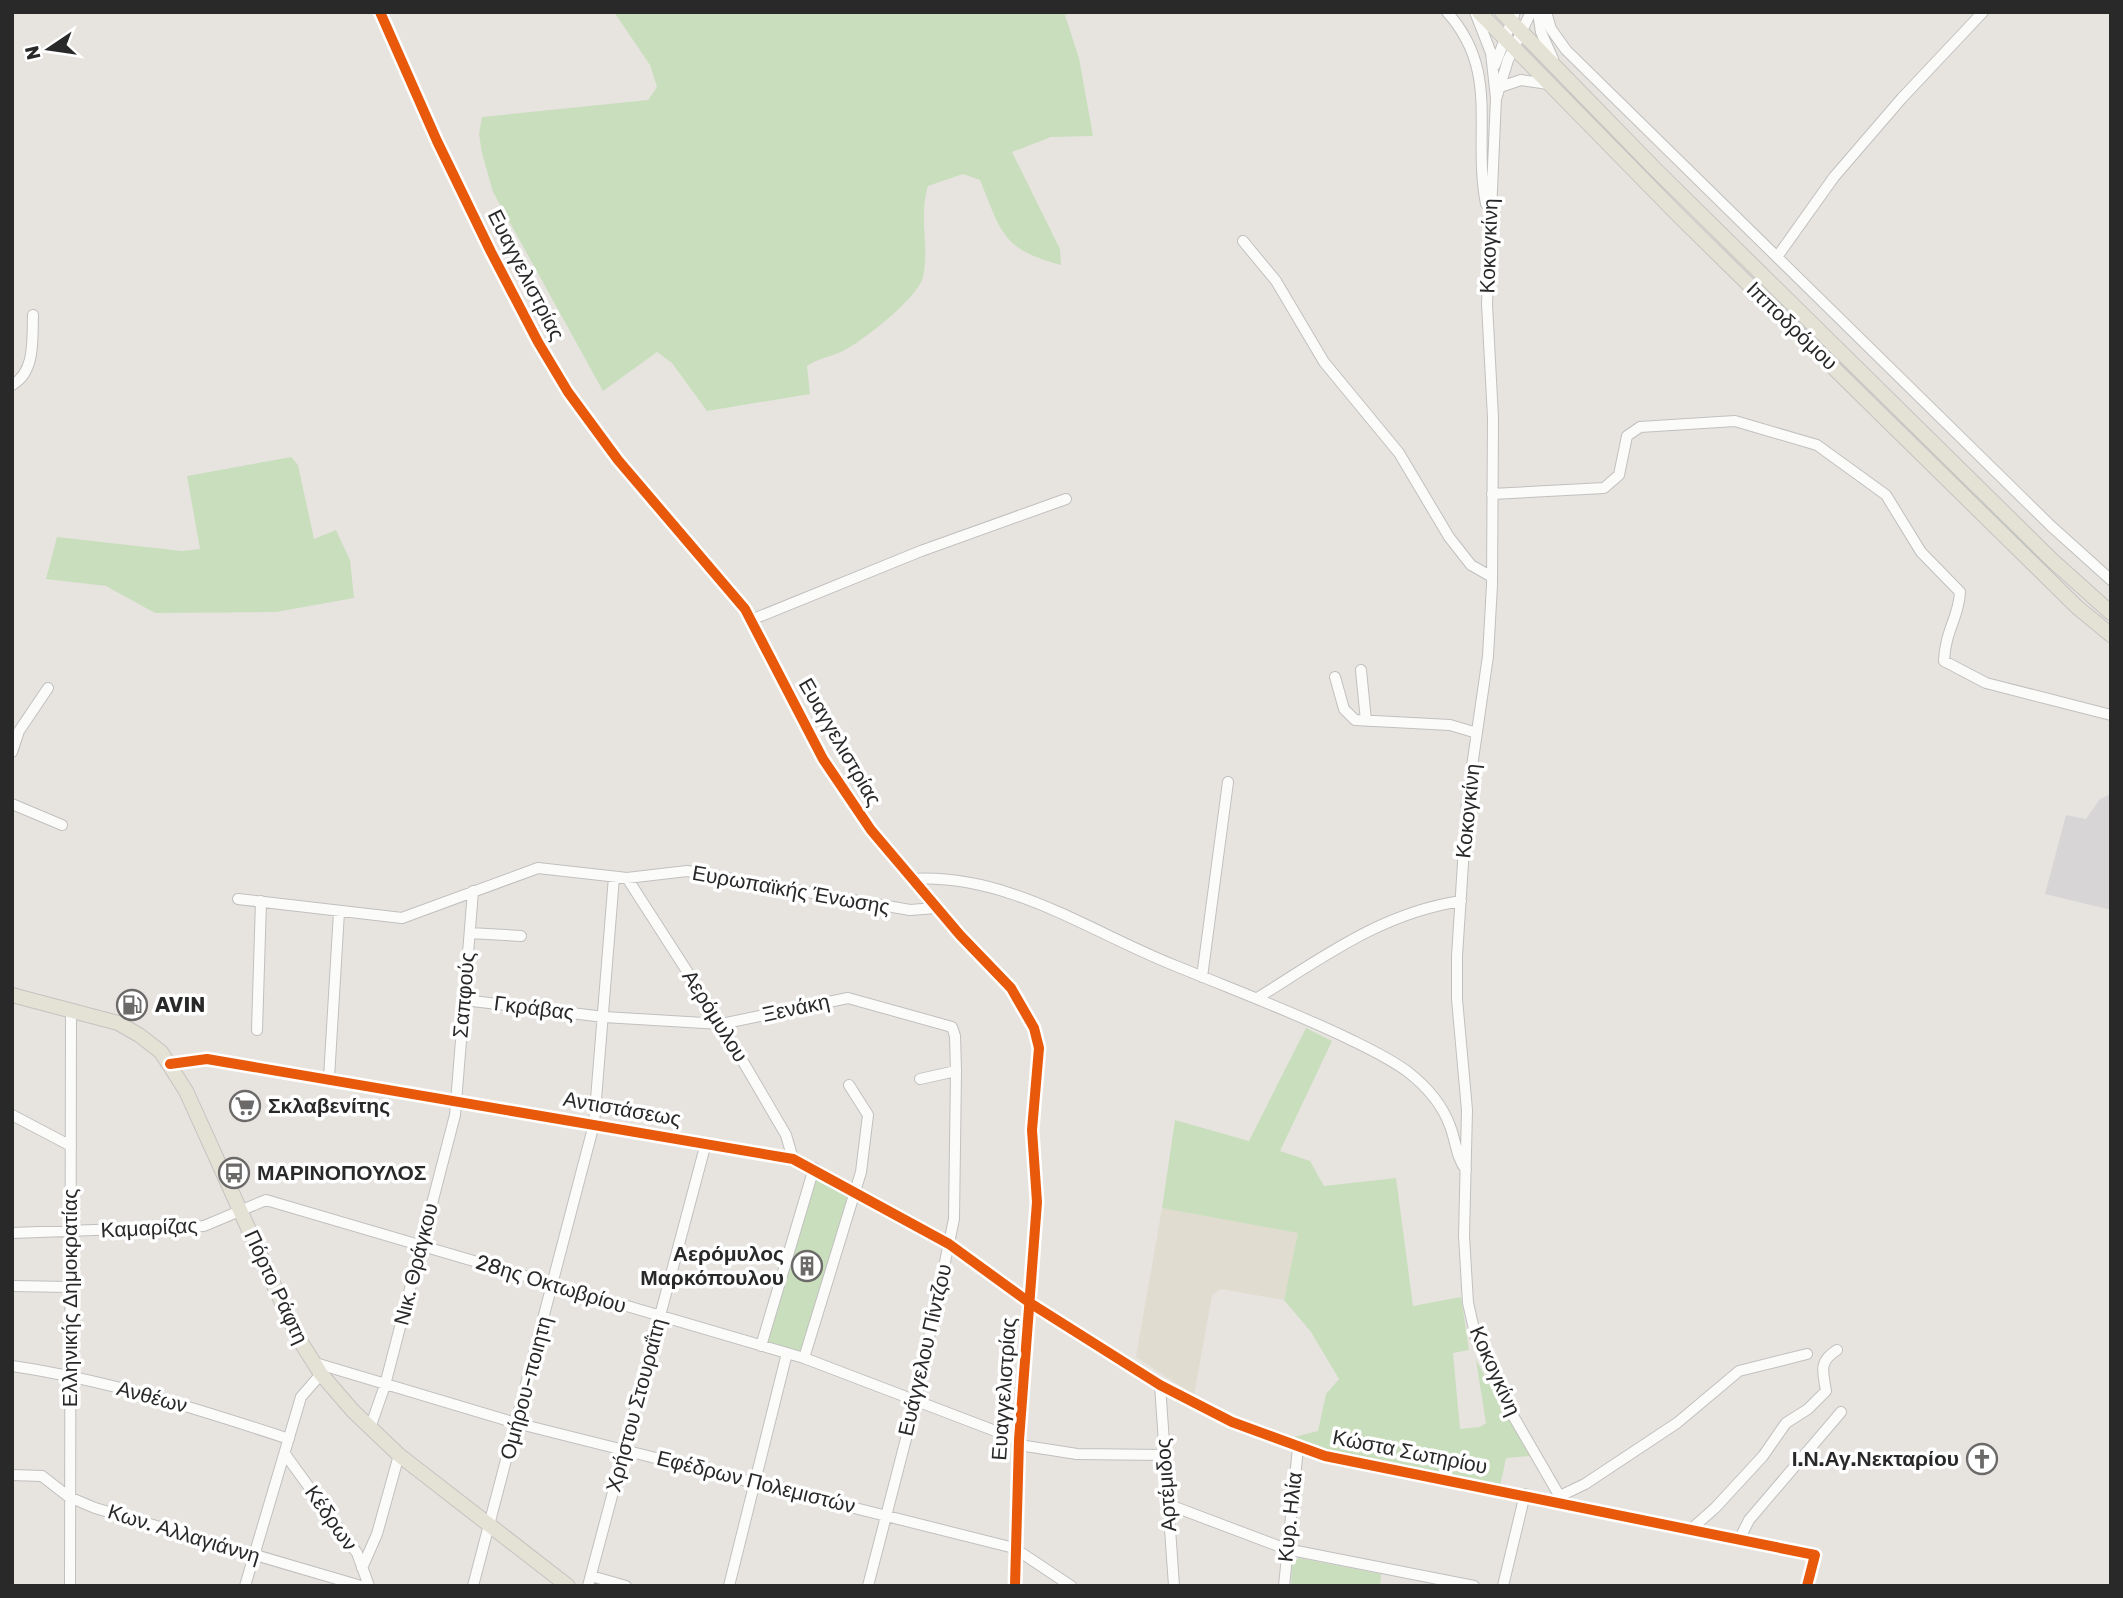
<svg xmlns="http://www.w3.org/2000/svg" width="2123" height="1598" font-family="Rubik,sans-serif">
<style>
.industrial{fill:#d8d5d7}
.education{fill:#e0dccf}
.green{fill:#c9debc}
.lines{fill:none;stroke-linecap:round;stroke-linejoin:round}
.minor-casing{stroke:#c1c0bf;stroke-width:12}
.major-casing{stroke:#c3c3c1;stroke-width:16}
.minor{stroke:#fbfbfa;stroke-width:10}
.major{stroke:#e4e1d5;stroke-width:14}
.cycleway-casing{stroke:#fff;stroke-width:15}
.cycleway{stroke:#e8590c;stroke-width:10}
.labels{text-anchor:middle;stroke-width:7;stroke-linejoin:round;paint-order:stroke}
.street-label{font-size:21px;fill:#292929;stroke:#fff}
.poi-label{font-size:21px;font-weight:bold;fill:#292929;stroke:#fff;text-anchor:start}
</style>
<rect width="100%" height="100%" fill="#e7e4e0"/>
<path class="industrial" d="M 2111,794 L 2111,910 L 2045,894 L 2066,815 L 2086,819 L 2100,799 Z"/>
<path class="education" d="M 1162,1208 L 1299,1233 L 1284,1300 L 1221,1289 L 1212,1295 L 1194,1395 L 1136,1357 Z"/>
<path class="green" d="M 614,12 L 1074,12 L 1065,15 L 1079,58 L 1093,136 L 1051,137 L 1012,152 L 1060,249 L 1061,265 C 1002,249 1002,234 980,180 L 963,174 L 928,186 C 918,219 930,244 923,277 C 919,297 861,343 841,352 C 829,357 818,359 807,366 L 810,394 L 707,411 L 672,363 L 657,352 L 603,391 L 493,192 L 482,153 L 479,134 L 482,117 L 648,100 L 657,87 L 650,65 Z
M 291,457 L 298,465 L 314,539 L 336,530 L 350,560 L 354,598 L 276,612 L 155,613 L 106,586 L 46,579 L 57,537 L 182,551 L 200,549 L 187,476 Z
M 1306,1028 L 1332,1041 L 1280,1151 L 1310,1161 L 1324,1186 L 1396,1178 L 1413,1306 L 1461,1297 L 1469,1350 L 1453,1353 L 1460,1429 L 1480,1427 L 1486,1423 L 1476,1360 L 1530,1456 L 1506,1458 L 1500,1487 L 1328,1454 L 1296,1444 L 1294,1437 L 1318,1431 L 1326,1394 L 1339,1379 L 1311,1332 L 1284,1300 L 1298,1233 L 1162,1208 L 1175,1120 L 1249,1141 Z
M 814,1179 L 850,1198 L 803,1352 L 765,1341 Z
M 1299,1558 L 1381,1574 L 1380,1586 L 1291,1586 L 1292,1564 Z"/>
<g class="lines">
<g class="minor-casing">
<path id="minor" d="M 380,12 L 437,141 L 491,252 L 538,342 L 568,392 L 618,460 L 745,609 L 823,759 L 871,830 L 960,935 L 1011,988 L 1034,1028 L 1039,1048 L 1032,1130 L 1037,1202 L 1019,1440 L 1015,1586
M 1447,12 C 1501,72 1472,132 1486,204
M 1475,12 L 1491,53 L 1496,98 L 1487,304 L 1493,418 L 1492,585 L 1488,656 L 1467,801 L 1457,956 L 1457,999 L 1467,1110 L 1464,1236 L 1468,1303 L 1476,1338 L 1508,1407 L 1563,1502
M 1538,12 L 1541,32 L 1553,59
M 1546,12 L 1551,29 L 1566,50 L 2051,526 L 2111,580
M 1495,65 L 1515,12
M 1500,87 L 1521,80 L 1548,84
M 1497,96 L 1508,60 L 1531,12
M 1243,241 L 1276,281 L 1324,362 L 1399,453 L 1449,537 L 1471,565 L 1492,577
M 1777,257 L 1834,177 L 1902,98 L 1983,12
M 12,385 C 36,372 32,338 33,315
M 1492,494 L 1604,488 L 1619,475 L 1627,436 L 1640,427 L 1735,421 L 1817,445 L 1886,495 L 1921,552 L 1960,592 C 1959,617 1945,631 1944,661 L 1986,683 L 2111,715
M 751,620 L 921,551 L 1066,499
M 1361,670 L 1366,721
M 1335,677 L 1344,709 L 1355,720 L 1450,725 L 1477,733
M 12,752 L 19,731 L 48,688
M 12,804 L 62,825
M 627,878 L 721,1024 L 786,1135 L 793,1159
M 912,879 C 1008,873 1090,932 1176,966 C 1232,989 1288,1010 1343,1036 C 1365,1047 1388,1057 1408,1072 C 1426,1086 1442,1104 1450,1126 C 1456,1141 1456,1157 1466,1170
M 238,899 L 402,918 L 538,868 L 627,878 L 687,871 L 910,910 L 936,908
M 470,933 L 521,936
M 1202,977 L 1228,782
M 1259,997 C 1325,956 1382,913 1461,901
M 464,1000 L 604,1017 L 721,1024 L 848,998 L 952,1027 L 955,1036 L 956,1071 L 954,1219 L 916,1400 L 868,1586
M 257,1030 L 261,901
M 170,1064 L 207,1059 L 793,1159 L 949,1244 L 1030,1303 L 1160,1385 L 1232,1422 L 1325,1456 L 1815,1555 L 1807,1586
M 329,1078 L 339,912
M 920,1079 L 956,1071
M 12,1115 L 71,1146
M 12,1233 L 204,1226 L 266,1200 L 804,1358 L 1019,1440
M 12,1286 L 70,1287
M 761,1346 L 814,1168
M 804,1358 L 861,1172 L 868,1115 L 849,1085
M 312,1362 L 516,1423 L 1014,1548 L 1071,1586
M 12,1366 C 107,1380 198,1409 289,1439
M 1160,1385 L 1174,1586
M 370,1428 L 385,1385 L 455,1115 L 473,891
M 1019,1445 L 1077,1454 L 1163,1455
M 285,1454 L 357,1553 L 369,1586
M 12,1475 L 42,1476 L 69,1497 L 95,1508 L 361,1586
M 1560,1496 L 1585,1484 L 1677,1423 L 1739,1371 L 1807,1354
M 1167,1504 L 1286,1549 L 1474,1586
M 1689,1531 L 1715,1508 L 1763,1456 L 1786,1423 L 1808,1409 L 1826,1391 C 1823,1371 1818,1362 1837,1350
M 1740,1538 L 1749,1520 L 1841,1412
M 362,1568 L 377,1534 L 399,1455
M 591,1576 L 626,1586
M 70,1586 L 71,1010
M 245,1586 L 301,1397 L 321,1374
M 473,1586 L 594,1124 L 614,877
M 588,1586 L 706,1143
M 729,1586 L 787,1353
M 1284,1586 L 1298,1448
M 1503,1586 L 1525,1494"/>
</g>
<g class="major-casing">
<path id="major" d="M 1479,12 L 1680,217 L 2077,607 L 2111,635
M 1502,12 L 1657,171 L 2053,561 L 2111,613
M 12,995 L 118,1023 L 139,1035 L 161,1052 L 186,1091 L 297,1336 L 321,1374 L 353,1411 L 399,1455 L 568,1586"/>
</g>
<use href="#minor" class="minor"/>
<use href="#major" class="major"/>
<g class="cycleway-casing">
<path id="cycleway" d="M 380,12 L 437,141 L 491,252 L 538,342 L 568,392 L 618,460 L 745,609 L 823,759 L 871,830 L 960,935 L 1011,988 L 1034,1028 L 1039,1048 L 1032,1130 L 1037,1202 L 1019,1440 L 1015,1586
M 170,1064 L 207,1059 L 793,1159 L 949,1244 L 1030,1303 L 1160,1385 L 1232,1422 L 1325,1456 L 1815,1555 L 1807,1586"/>
</g>
<use href="#cycleway" class="cycleway"/>
</g>
<defs>
<g id="fuel-ring" transform="scale(1.575)"><circle r="9.5" fill="#fff" stroke="#6c6a69" stroke-width="1.5"/><path d="M-5.5-6h7V0h2V4h1.3V-2.5L3-4.5l.8-.8L6-3V5H2.5V1h-1V6h-7ZM-4.2-4.7v3.2H.2V-4.7Z" fill="#6c6a69"/></g>
<g id="supermarket-ring" transform="scale(1.575)"><circle r="9.5" fill="#fff" stroke="#6c6a69" stroke-width="1.5"/><path d="M-6-5.5h2.5l.6 2H6L4.5 2H-2.5L-4.4-4H-6ZM-1.5 3.2a1.3 1.3 0 1 0 .1 0ZM3 3.2a1.3 1.3 0 1 0 .1 0Z" fill="#6c6a69"/></g>
<g id="bus-ring" transform="scale(1.575)"><circle r="9.5" fill="#fff" stroke="#6c6a69" stroke-width="1.5"/><path d="M-5-6H5V4H4V6H2V4H-2V6H-4V4H-5ZM-3.5-4V0h7V-4ZM-3.5 1.2v1.5H-2V1.2ZM2 1.2v1.5H3.5V1.2Z" fill="#6c6a69"/></g>
<g id="building-ring" transform="scale(1.575)"><circle r="9.5" fill="#fff" stroke="#6c6a69" stroke-width="1.5"/><path d="M-4-6H4V6H1V3H-1V6H-4ZM-2.5-4.3h1.7v1.8h-1.7ZM.8-4.3h1.7v1.8H.8ZM-2.5-1h1.7V.8h-1.7ZM.8-1h1.7V.8H.8Z" fill="#6c6a69"/></g>
<g id="church-ring" transform="scale(1.575)"><circle r="9.5" fill="#fff" stroke="#6c6a69" stroke-width="1.5"/><path d="M-1.2-6h2.4v3.5h3.3v2.4h-3.3V6h-2.4V-.1h-3.3v-2.4h3.3Z" fill="#6c6a69"/></g>
</defs>
<g fill-rule="evenodd">
<use href="#fuel-ring" x="132" y="1005"/>
<use href="#supermarket-ring" x="245" y="1106"/>
<use href="#bus-ring" x="234" y="1173"/>
<use href="#building-ring" x="807" y="1266"/>
<use href="#church-ring" x="1982" y="1459"/>
</g>
<g class="labels">
<g class="street-label">
<text transform="translate(1489 246) rotate(-88)" y="7">Κοκογκίνη</text>
<text transform="translate(526 275) rotate(63)" y="7">Ευαγγελιστρίας</text>
<text transform="translate(1792 326) rotate(44)" y="7">Ιπποδρόμου</text>
<text transform="translate(840 742) rotate(60)" y="7">Ευαγγελιστρίας</text>
<text transform="translate(1468 811) rotate(-84)" y="7">Κοκογκίνη</text>
<text transform="translate(791 890) rotate(10)" y="7">Ευρωπαϊκής Ένωσης</text>
<text transform="translate(464 995) rotate(-85)" y="7">Σαπφούς</text>
<text transform="translate(534 1008) rotate(7)" y="7">Γκράβας</text>
<text transform="translate(796 1008) rotate(-12)" y="7">Ξενάκη</text>
<text transform="translate(715 1016) rotate(58)" y="7">Αερόμυλου</text>
<text transform="translate(622 1109) rotate(10)" y="7">Αντιστάσεως</text>
<text transform="translate(149 1228) rotate(-3)" y="7">Καμαρίζας</text>
<text transform="translate(416 1264) rotate(-76)" y="7">Νικ. Θράγκου</text>
<text transform="translate(551 1284) rotate(17)" y="7">28ης Οκτωβρίου</text>
<text transform="translate(276 1287) rotate(65)" y="7">Πόρτο Ράφτη</text>
<text transform="translate(70 1298) rotate(-90)" y="7">Ελληνικής Δημοκρατίας</text>
<text transform="translate(925 1350) rotate(-77)" y="7">Ευάγγελου Πίντζου</text>
<text transform="translate(1495 1371) rotate(66)" y="7">Κοκογκίνη</text>
<text transform="translate(526 1388) rotate(-75)" y="7">Ομήρου-ποιητη</text>
<text transform="translate(1004 1389) rotate(-86)" y="7">Ευαγγελιστρίας</text>
<text transform="translate(152 1397) rotate(15)" y="7">Ανθέων</text>
<text transform="translate(636 1405) rotate(-75)" y="7">Χρήστου Στουραΐτη</text>
<text transform="translate(1410 1452) rotate(11)" y="7">Κώστα Σωτηρίου</text>
<text transform="translate(756 1482) rotate(14)" y="7">Εφέδρων Πολεμιστών</text>
<text transform="translate(1166 1485) rotate(-94)" y="7">Αρτέμιδος</text>
<text transform="translate(1290 1517) rotate(-84)" y="7">Κυρ. Ηλία</text>
<text transform="translate(331 1518) rotate(55)" y="7">Κέδρων</text>
<text transform="translate(184 1534) rotate(17)" y="7">Κων. Αλλαγιάννη</text>
</g>
<g class="poi-label">
<text x="155" y="1012">AVIN</text>
<text x="268" y="1113">Σκλαβενίτης</text>
<text x="257" y="1180">ΜΑΡΙΝΟΠΟΥΛΟΣ</text>
<text x="784" y="1261" text-anchor="end">Αερόμυλος<tspan x="784" dy="24">Μαρκόπουλου</tspan></text>
<text x="1959" y="1466" text-anchor="end">Ι.Ν.Αγ.Νεκταρίου</text>
</g>
</g>
<rect width="2123" height="1598" fill="none" stroke="#292929" stroke-width="28"/>
<g transform="translate(49 49) rotate(257)" stroke="#ffffff" stroke-width="5" paint-order="stroke">
<path d="M0-5L12 26L0 18L-12 26Z" fill="#292929"/>
<text y="-10" font-size="19" font-weight="bold" text-anchor="middle" fill="#292929">N</text>
</g>
</svg>
